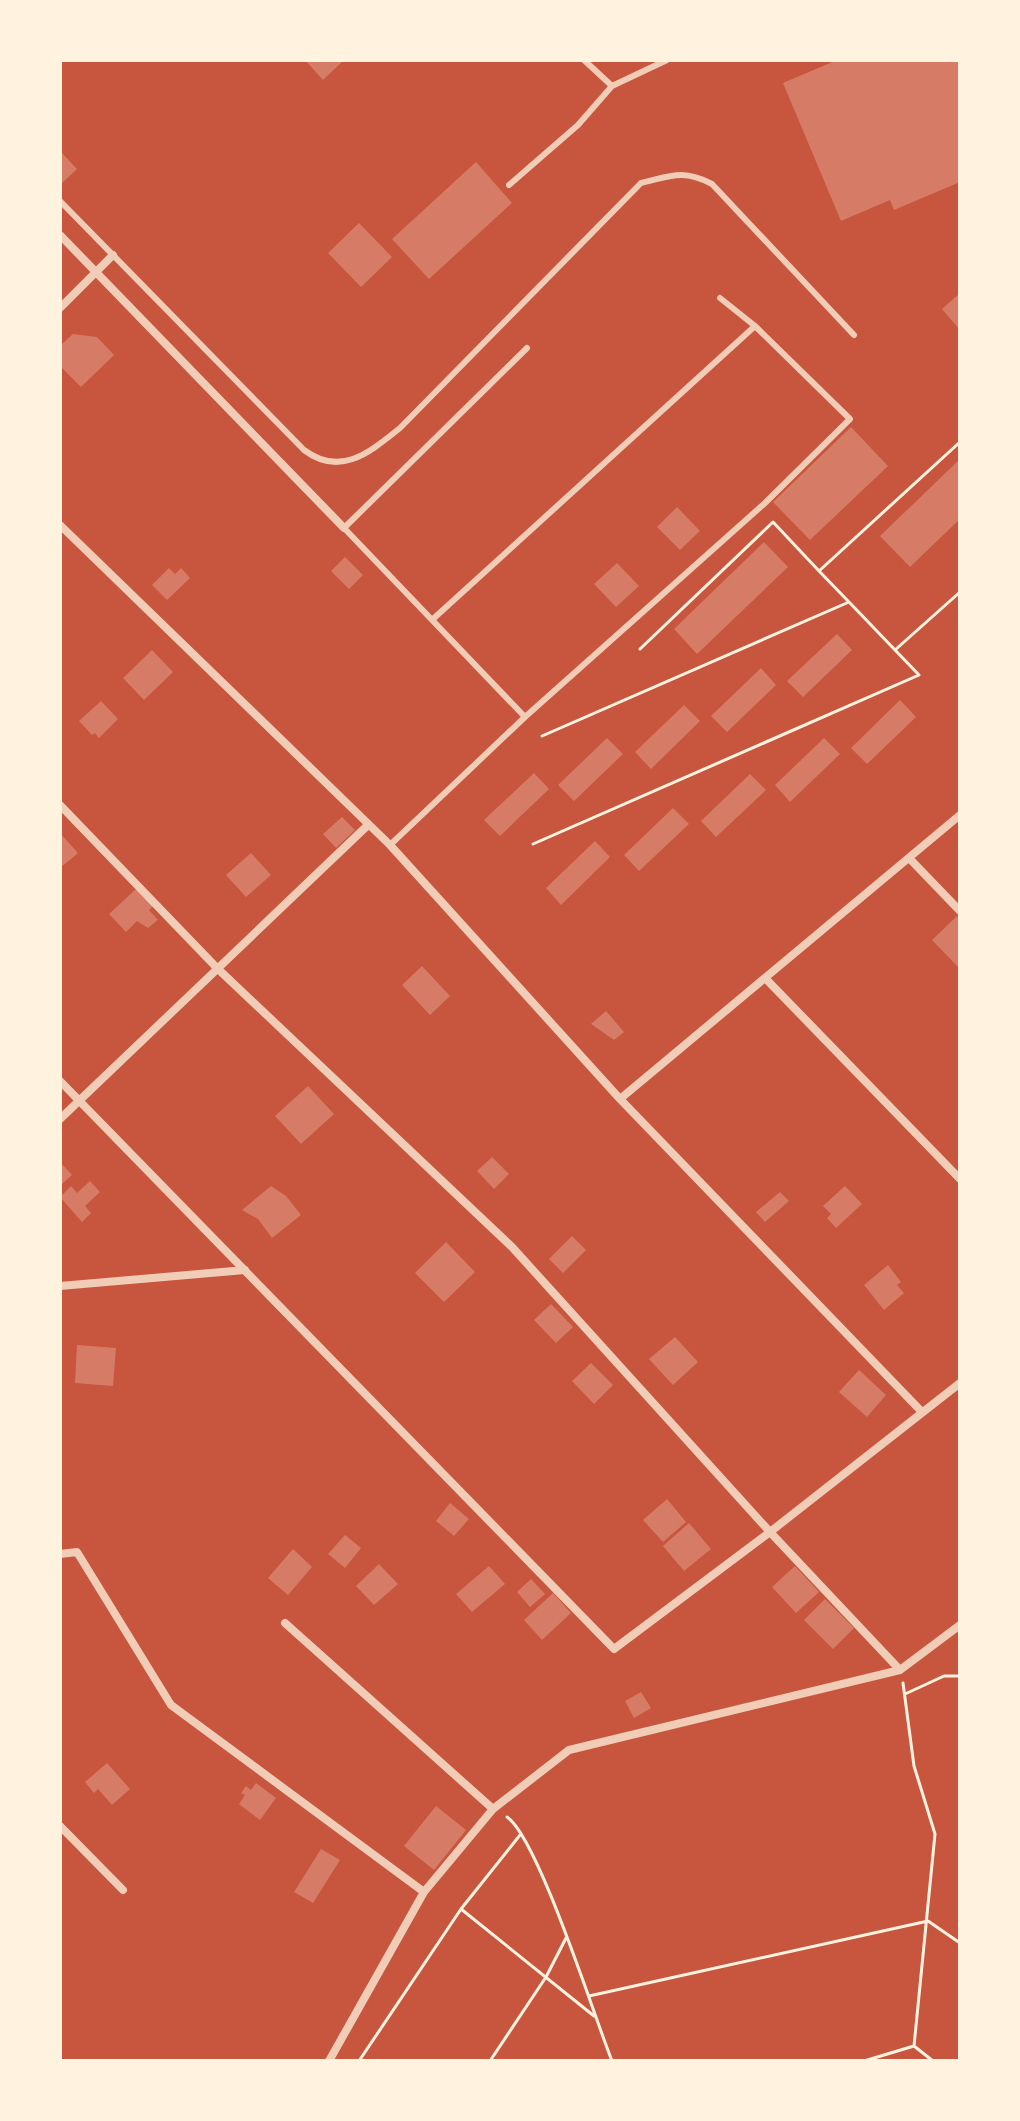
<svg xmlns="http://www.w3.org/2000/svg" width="1020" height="2121" font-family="Rubik,sans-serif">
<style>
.building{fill:#d67c66}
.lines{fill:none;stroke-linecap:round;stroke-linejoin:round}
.path{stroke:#fff3e0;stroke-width:3}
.service{stroke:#f1ccb7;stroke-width:6}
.minor{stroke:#f1ccb7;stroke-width:8}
</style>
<rect width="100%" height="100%" fill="#c8553d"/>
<path class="building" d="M 305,60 L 344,60 L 323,80 Z
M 837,60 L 960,60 L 960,182 L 894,210 L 890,200 L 841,221 L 783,83 Z
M 60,151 L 77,169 L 62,183 L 60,181 Z
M 476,162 L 512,203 L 429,279 L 392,239 Z
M 359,223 L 392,257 L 361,287 L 328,253 Z
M 960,293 L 960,330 L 942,309 Z
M 73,334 L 97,337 L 114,355 L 81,387 L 60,366 L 60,346 Z
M 851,427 L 888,466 L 810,540 L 773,502 Z
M 960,459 L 960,519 L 910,567 L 880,536 Z
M 677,507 L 700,531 L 680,550 L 657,527 Z
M 764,542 L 788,567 L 697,654 L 674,629 Z
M 345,557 L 363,575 L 349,589 L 331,571 Z
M 617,563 L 639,586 L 616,607 L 594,584 Z
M 169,568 L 175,574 L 181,568 L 190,578 L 167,600 L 152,585 Z
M 837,634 L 852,650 L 803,697 L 787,681 Z
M 152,650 L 173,672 L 144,700 L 123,678 Z
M 761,668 L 776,685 L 727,732 L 711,716 Z
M 900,700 L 916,717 L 867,764 L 851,748 Z
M 101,701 L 118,719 L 99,738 L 95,733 L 92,735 L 79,721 Z
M 684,705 L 700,721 L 651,769 L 635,752 Z
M 607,738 L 623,754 L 574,801 L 558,785 Z
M 824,738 L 840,754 L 790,802 L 775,785 Z
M 534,773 L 549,789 L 500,836 L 484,820 Z
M 750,774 L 766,790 L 716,837 L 701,821 Z
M 673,808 L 689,824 L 639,871 L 624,855 Z
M 342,817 L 355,830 L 336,848 L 323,834 Z
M 60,833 L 78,853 L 60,868 Z
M 595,841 L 610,857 L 561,905 L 546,888 Z
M 251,853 L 271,875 L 246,897 L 226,875 Z
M 136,889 L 153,906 L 149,910 L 158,920 L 148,928 L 137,921 L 126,932 L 109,914 Z
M 957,916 L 960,919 L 960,969 L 932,940 Z
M 422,966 L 450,996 L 430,1015 L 402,985 Z
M 606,1011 L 624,1032 L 614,1040 L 591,1024 Z
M 308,1086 L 334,1114 L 301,1144 L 275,1116 Z
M 492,1157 L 509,1174 L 494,1189 L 477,1171 Z
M 60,1162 L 72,1175 L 60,1186 Z
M 90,1181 L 100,1192 L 85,1206 L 91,1213 L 82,1222 L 60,1197 L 71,1186 L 77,1193 Z
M 271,1186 L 286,1196 L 301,1215 L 272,1238 L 258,1219 L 242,1210 Z
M 845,1186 L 862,1204 L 836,1228 L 827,1218 L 831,1214 L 823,1206 Z
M 780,1192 L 789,1201 L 765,1222 L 756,1212 Z
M 572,1236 L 586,1250 L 563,1273 L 549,1259 Z
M 446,1242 L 475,1272 L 444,1302 L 415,1273 Z
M 888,1265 L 901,1282 L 897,1285 L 904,1293 L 884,1310 L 864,1285 Z
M 551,1304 L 573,1327 L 556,1343 L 534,1320 Z
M 675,1337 L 698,1362 L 673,1385 L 649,1359 Z
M 77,1345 L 116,1348 L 113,1386 L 75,1383 Z
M 591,1363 L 613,1385 L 594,1404 L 572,1381 Z
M 859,1370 L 886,1395 L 867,1417 L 839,1392 Z
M 667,1499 L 686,1522 L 663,1542 L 643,1520 Z
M 450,1503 L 469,1519 L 454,1536 L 436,1521 Z
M 689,1523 L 711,1549 L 684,1571 L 663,1546 Z
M 345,1535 L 361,1548 L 345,1568 L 328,1554 Z
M 293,1549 L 312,1567 L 288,1595 L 268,1578 Z
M 379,1564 L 398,1584 L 374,1605 L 356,1586 Z
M 489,1566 L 505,1584 L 472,1612 L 456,1594 Z
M 795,1566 L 819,1592 L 796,1613 L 772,1587 Z
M 531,1579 L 545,1594 L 530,1607 L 517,1592 Z
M 553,1593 L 571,1613 L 542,1640 L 524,1620 Z
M 825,1599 L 854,1628 L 833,1649 L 804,1620 Z
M 641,1692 L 651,1708 L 634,1718 L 625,1701 Z
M 107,1763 L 130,1789 L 112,1805 L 98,1789 L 94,1793 L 85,1782 Z
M 256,1783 L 276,1798 L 260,1820 L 239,1804 L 245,1795 L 241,1793 L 246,1786 L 251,1790 Z
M 436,1806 L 466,1830 L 434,1870 L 404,1846 Z
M 321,1849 L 340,1860 L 313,1903 L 294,1892 Z"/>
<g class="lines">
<path class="path" d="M 848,601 L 819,571 L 960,442
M 640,649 L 773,522 L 819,571
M 895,650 L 960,592
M 533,844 L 919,675 L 849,602 L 542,736
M 903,1683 L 914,1766 L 935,1834 L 914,2046
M 905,1694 L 944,1676 L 960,1676
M 507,1817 C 538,1838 594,2016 612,2061
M 520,1835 L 461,1909 L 594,2016
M 589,1996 L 928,1921 L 960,1943
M 359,2061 L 461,1909
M 490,2061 L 546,1977 L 566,1938
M 864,2061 L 914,2046 L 933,2061"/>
<path class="service" d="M 584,60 L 612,86 L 667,60
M 509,185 L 578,125 L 612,86
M 60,201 L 304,450 C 341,478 371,451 400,428 L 641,183 C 671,176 683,169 712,184 L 854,335
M 433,619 L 755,326
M 525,717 L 344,528 L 527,348
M 390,845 L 525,717 L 765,503 L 850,419 L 755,326 L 720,298"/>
<path class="minor" d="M 60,235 L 344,528
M 60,308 L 113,255
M 60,525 L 390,845 L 620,1099 L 922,1412
M 60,805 L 217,968 L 512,1247 L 770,1532 L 900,1670
M 909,858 L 960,911
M 765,978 L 960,1179
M 60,1081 L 614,1649 L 770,1532 L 960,1383
M 620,1099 L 960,815
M 60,1119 L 368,825
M 60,1286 L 245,1270
M 60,1554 L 77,1552 L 171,1705 L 424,1892
M 285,1623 L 493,1809
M 60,1826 L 123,1890
M 329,2061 L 424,1892 L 493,1809 L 569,1750 L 900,1670 L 960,1625"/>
</g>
<rect width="1020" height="2121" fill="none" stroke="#fff3e0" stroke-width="124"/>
</svg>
